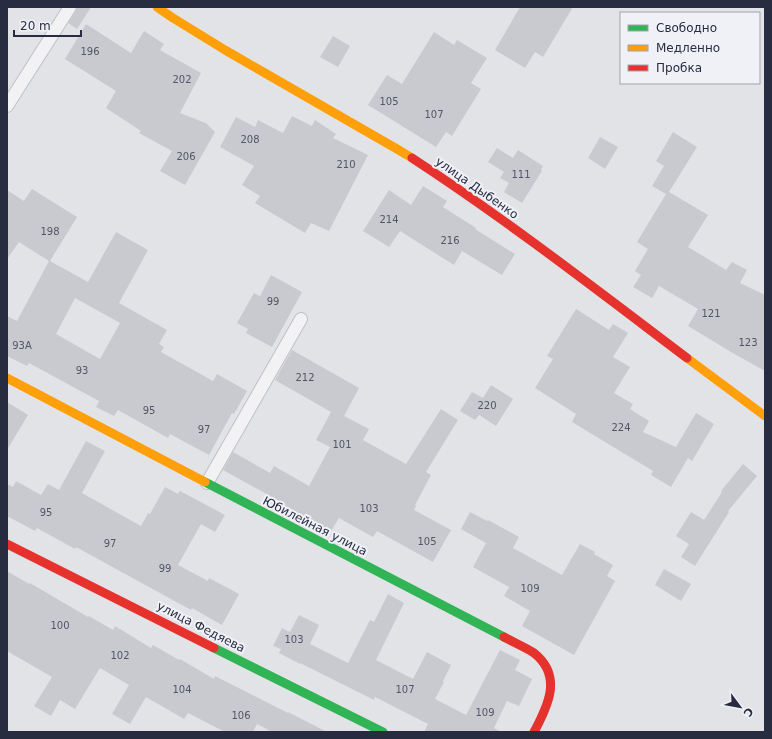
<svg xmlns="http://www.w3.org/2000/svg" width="772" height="739" font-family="'DejaVu Sans',sans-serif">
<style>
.building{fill:#c9cacf;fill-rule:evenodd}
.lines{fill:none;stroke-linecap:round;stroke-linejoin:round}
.lane-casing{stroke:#bfc0c5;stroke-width:14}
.lane{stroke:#f2f2f4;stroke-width:12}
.fast{stroke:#30b455;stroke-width:9}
.slow{stroke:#ff9f0a;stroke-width:9}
.jam{stroke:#e5322d;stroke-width:9}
.labels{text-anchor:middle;stroke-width:4;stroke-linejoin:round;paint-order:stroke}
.number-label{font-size:10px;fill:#525566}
.street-label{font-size:12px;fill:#282c41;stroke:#f0f1f7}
</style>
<rect width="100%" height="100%" fill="#e2e3e7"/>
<path class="building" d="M 77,7 L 91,7 L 77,29 L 68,23 L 76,11 Z
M 520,7 L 573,7 L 543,57 L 535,52 L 525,68 L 495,50 Z
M 86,24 L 131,53 L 144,31 L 164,44 L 160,50 L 201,73 L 180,113 L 203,122 L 206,123 L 215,132 L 185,185 L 160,171 L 172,151 L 139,133 L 141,131 L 106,108 L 116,91 L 65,59 Z
M 434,32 L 454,45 L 457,40 L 487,58 L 471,83 L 481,89 L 452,136 L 446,132 L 436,147 L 368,105 L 387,75 L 402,84 Z
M 333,36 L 350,46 L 338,67 L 320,57 Z
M 292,116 L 312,126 L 315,120 L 336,134 L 333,138 L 368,155 L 329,231 L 311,223 L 305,233 L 255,203 L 260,196 L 242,185 L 254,166 L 220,147 L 236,117 L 255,127 L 258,120 L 283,133 Z
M 673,132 L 697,147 L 669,192 L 708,215 L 688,247 L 726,270 L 732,262 L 747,270 L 740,283 L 765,295 L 765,371 L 731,352 L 688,326 L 698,309 L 659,286 L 652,298 L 633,287 L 641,275 L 635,271 L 648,249 L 637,242 L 666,194 L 652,186 L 664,166 L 656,161 Z
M 600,137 L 618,147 L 605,169 L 588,158 Z
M 497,148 L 513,158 L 518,150 L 543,166 L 541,170 L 542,171 L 522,203 L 504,192 L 509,183 L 500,178 L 504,172 L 488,162 Z
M 423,186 L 447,201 L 443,207 L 476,228 L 475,229 L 515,254 L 502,275 L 462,251 L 454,265 L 400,231 L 389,247 L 363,231 L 389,190 L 411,205 Z
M 32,189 L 77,217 L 50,261 L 88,282 L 116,232 L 148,250 L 119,303 L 167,330 L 159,344 L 164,347 L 161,352 L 213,381 L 217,374 L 247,391 L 234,414 L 232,413 L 209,455 L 170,434 L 168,438 L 118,410 L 114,416 L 96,407 L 99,401 L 29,363 L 27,366 L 7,356 L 7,316 L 17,321 L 49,261 L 19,242 L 7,259 L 7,190 L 24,201 ZM 75,298 L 120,323 L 100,359 L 56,334 Z
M 271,275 L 302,292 L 272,347 L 246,333 L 248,329 L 237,323 L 254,293 L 260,296 Z
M 576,309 L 609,330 L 613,324 L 628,333 L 613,357 L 630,367 L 614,393 L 633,404 L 630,409 L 649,421 L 643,432 L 676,447 L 696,413 L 714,424 L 692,461 L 688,458 L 671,487 L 651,475 L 653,471 L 572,422 L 576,414 L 535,388 L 553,359 L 547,356 Z
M 292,350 L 359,388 L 344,416 L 369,429 L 363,440 L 406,464 L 441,409 L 458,420 L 426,472 L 431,475 L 415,505 L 416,506 L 414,510 L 451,530 L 433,562 L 377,531 L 373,537 L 339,518 L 331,531 L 280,503 L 281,502 L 223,470 L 233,452 L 270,473 L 274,466 L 309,486 L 330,447 L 316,440 L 331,412 L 275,380 Z
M 491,385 L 513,399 L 496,426 L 479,415 L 475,420 L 460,411 L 472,392 L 483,398 Z
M 7,402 L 28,415 L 7,450 Z
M 86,441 L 105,451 L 82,493 L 141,526 L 148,513 L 150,514 L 165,487 L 178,494 L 180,491 L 225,515 L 215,532 L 201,524 L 178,565 L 208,581 L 209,578 L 239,594 L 222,625 L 192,608 L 191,610 L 76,547 L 75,549 L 37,528 L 35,531 L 7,516 L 7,484 L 13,487 L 16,481 L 41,495 L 48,484 L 59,490 Z
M 743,464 L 757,476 L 728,511 L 729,512 L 695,566 L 681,557 L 689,544 L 676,536 L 691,512 L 704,520 L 722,492 L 721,491 Z
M 470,512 L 487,521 L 488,520 L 519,537 L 513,548 L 562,575 L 580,544 L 595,552 L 594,554 L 613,565 L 607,576 L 615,581 L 574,655 L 522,626 L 530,611 L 504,596 L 509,587 L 473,567 L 486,543 L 461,529 Z
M 664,569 L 691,584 L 681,601 L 655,585 Z
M 7,571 L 29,584 L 30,583 L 88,617 L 89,616 L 113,630 L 115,626 L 151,648 L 153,645 L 179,660 L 180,659 L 214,679 L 215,676 L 288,713 L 288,712 L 327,732 L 272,732 L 257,724 L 253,732 L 225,732 L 188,713 L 184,719 L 146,697 L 130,724 L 112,714 L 129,685 L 100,668 L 75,709 L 60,700 L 51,716 L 34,706 L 52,677 L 7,651 Z
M 388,594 L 404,603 L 376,660 L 413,679 L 427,652 L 451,665 L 443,681 L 444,682 L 435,699 L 466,715 L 500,650 L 520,660 L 515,670 L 532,679 L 519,706 L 507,701 L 494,728 L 501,732 L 424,732 L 428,724 L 375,697 L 374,700 L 300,663 L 300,664 L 279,653 L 281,649 L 273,646 L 282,628 L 290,632 L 299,615 L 319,625 L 310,644 L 348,663 L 370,620 L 374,622 Z"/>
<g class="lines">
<g class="lane-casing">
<path id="lane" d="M 7,106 L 70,7
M 207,483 L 301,319"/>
</g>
<use href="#lane" class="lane"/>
<path class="fast" d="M 205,482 L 504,637
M 214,648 L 383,732"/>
<path class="slow" d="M 157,7 L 173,18 L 225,50 L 397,149 L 412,158
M 687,358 L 765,416
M 7,378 L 205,482"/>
<path class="jam" d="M 412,158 C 507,220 597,290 687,358
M 7,544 L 214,648
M 504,637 C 513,642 527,648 534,653 C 563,676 548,706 534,732"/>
</g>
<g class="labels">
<g class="number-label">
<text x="90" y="55">196</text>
<text x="182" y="83">202</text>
<text x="389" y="105">105</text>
<text x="434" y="118">107</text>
<text x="250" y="143">208</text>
<text x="186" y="160">206</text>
<text x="346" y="168">210</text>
<text x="521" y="178">111</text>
<text x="389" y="223">214</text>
<text x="50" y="235">198</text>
<text x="450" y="244">216</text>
<text x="273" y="305">99</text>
<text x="711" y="317">121</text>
<text x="748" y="346">123</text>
<text x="22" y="349">93А</text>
<text x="82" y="374">93</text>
<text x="305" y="381">212</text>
<text x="487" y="409">220</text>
<text x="149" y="414">95</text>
<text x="621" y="431">224</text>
<text x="204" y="433">97</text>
<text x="342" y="448">101</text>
<text x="369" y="512">103</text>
<text x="46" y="516">95</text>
<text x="427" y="545">105</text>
<text x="110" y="547">97</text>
<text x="165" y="572">99</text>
<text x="530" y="592">109</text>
<text x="60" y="629">100</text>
<text x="294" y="643">103</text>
<text x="120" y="659">102</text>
<text x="182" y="693">104</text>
<text x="405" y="693">107</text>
<text x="485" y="716">109</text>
<text x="241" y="719">106</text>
</g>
<g class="street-label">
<text transform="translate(477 188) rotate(35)" y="4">улица Дыбенко</text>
<text transform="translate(315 526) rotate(27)" y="4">Юбилейная улица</text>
<text transform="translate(201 627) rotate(27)" y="4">улица Федяева</text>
</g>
</g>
<rect width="772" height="739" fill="none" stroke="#282c41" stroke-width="16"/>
<rect x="620" y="12" width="140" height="72" fill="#f0f1f7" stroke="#a0a2ae"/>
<rect x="628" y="25" width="20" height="6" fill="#30b455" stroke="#a0a2ae"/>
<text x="656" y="32" font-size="12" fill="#282c41">Свободно</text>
<rect x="628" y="45" width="20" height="6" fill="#ff9f0a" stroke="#a0a2ae"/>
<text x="656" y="52" font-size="12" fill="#282c41">Медленно</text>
<rect x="628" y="65" width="20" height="6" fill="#e5322d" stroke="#a0a2ae"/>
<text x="656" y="72" font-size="12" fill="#282c41">Пробка</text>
<g transform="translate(740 707) rotate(122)" stroke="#f0f1f7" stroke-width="3" paint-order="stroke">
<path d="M0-3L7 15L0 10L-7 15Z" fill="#282c41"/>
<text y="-6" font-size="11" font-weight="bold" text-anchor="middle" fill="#282c41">С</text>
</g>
<path d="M14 30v6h67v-6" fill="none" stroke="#282c41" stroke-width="2"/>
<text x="20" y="30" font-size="12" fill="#282c41" stroke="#f0f1f7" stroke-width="3" paint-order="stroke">20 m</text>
</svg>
